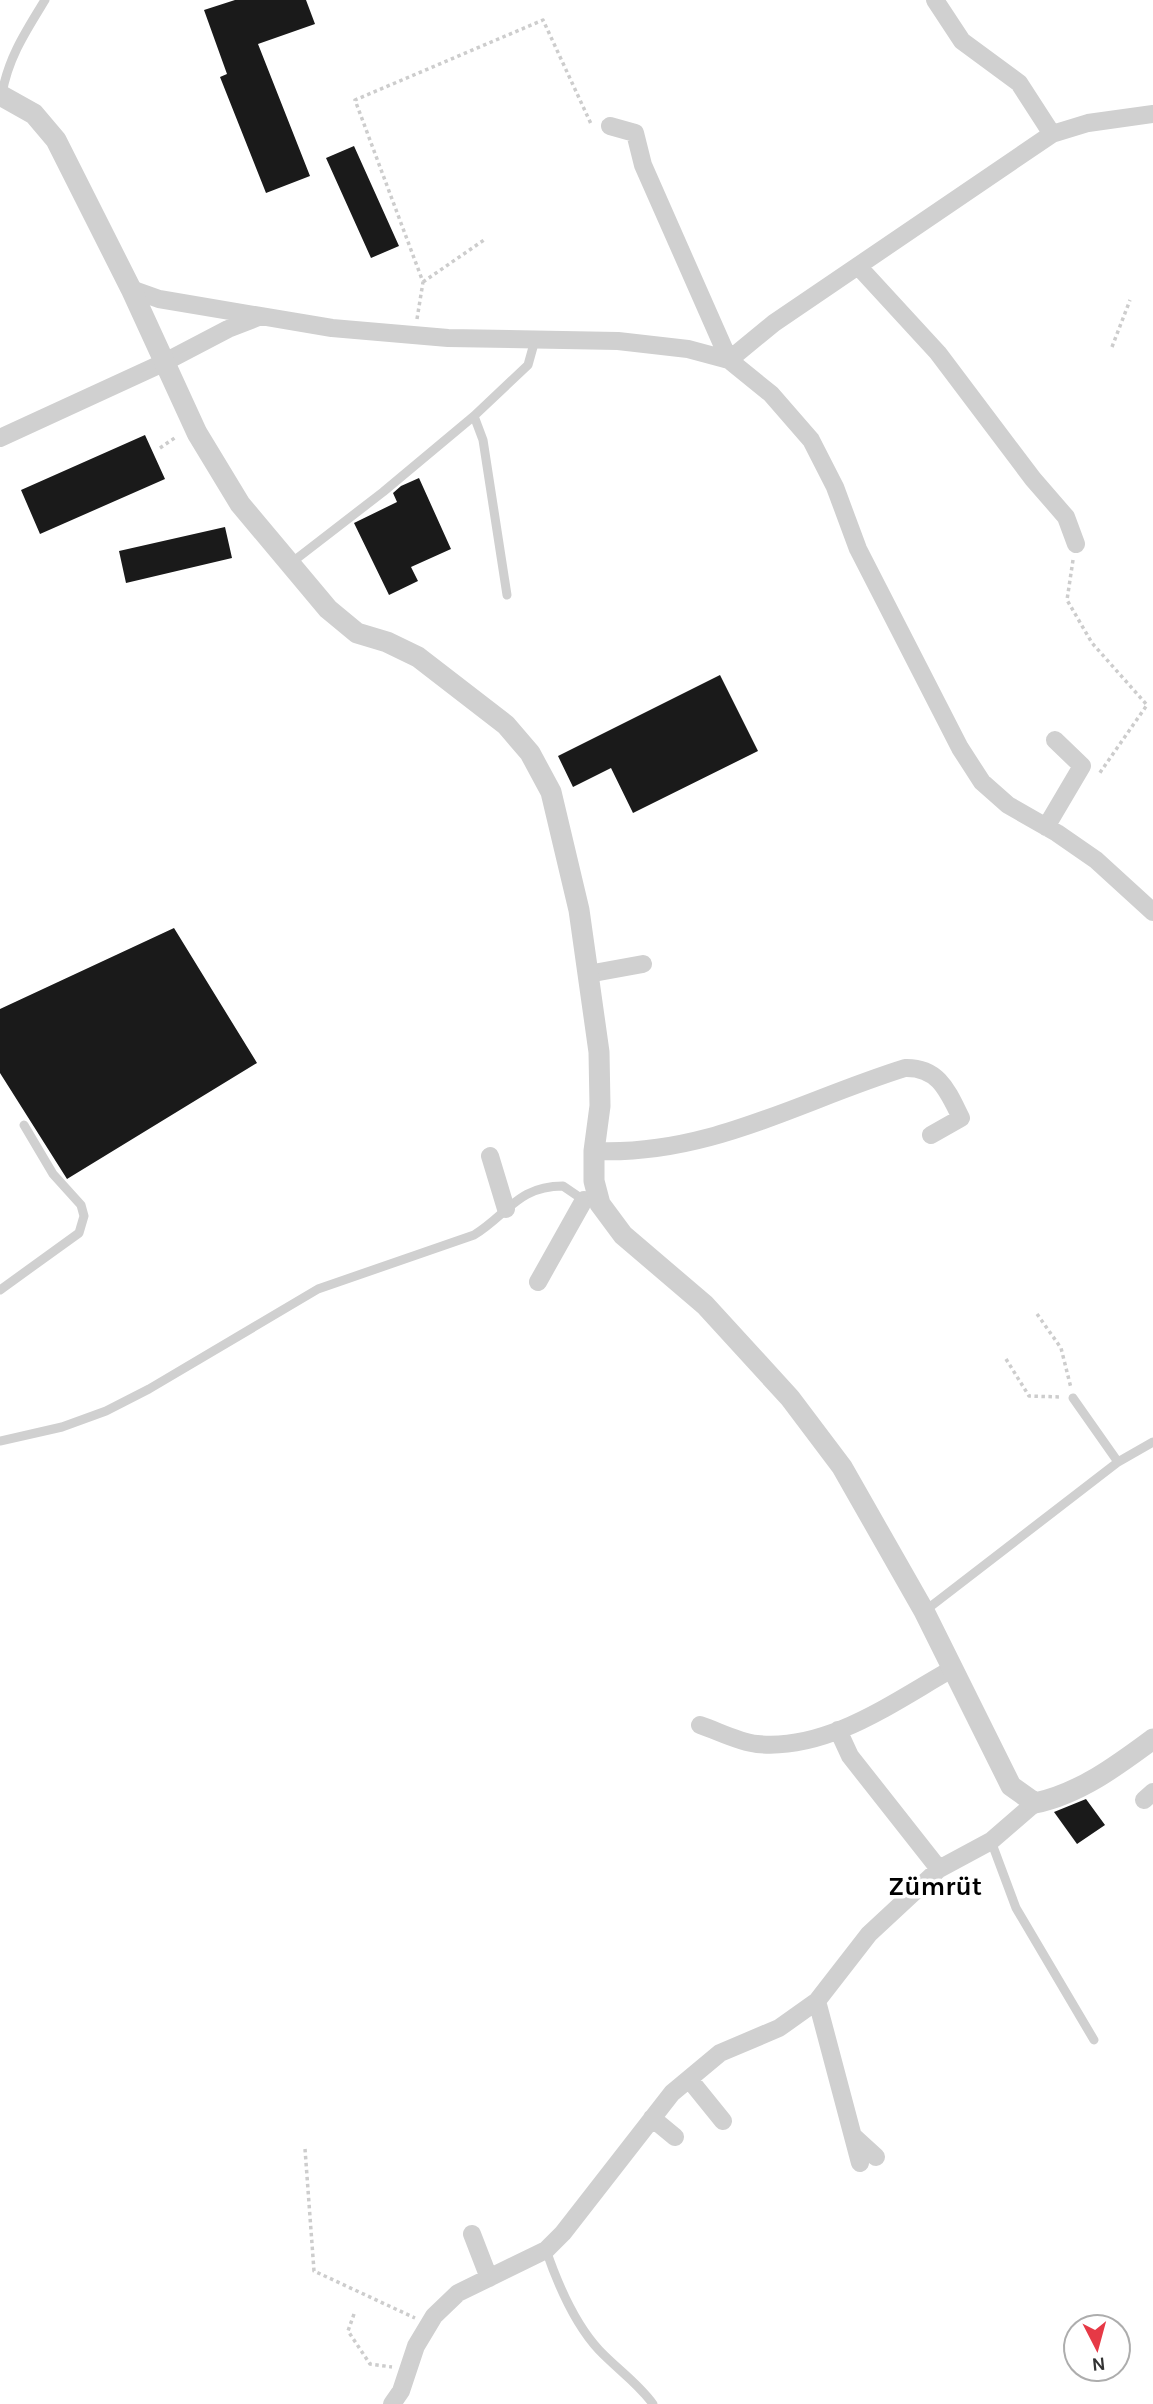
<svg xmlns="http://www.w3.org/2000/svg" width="1153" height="2404" font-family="Karla,sans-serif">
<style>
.building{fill:#1a1a1a}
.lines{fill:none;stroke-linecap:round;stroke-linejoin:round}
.path{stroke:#cdcdcd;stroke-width:3.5;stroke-dasharray:3.5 3.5;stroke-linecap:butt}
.service{stroke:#d0d0d0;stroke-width:9}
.minor{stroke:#d0d0d0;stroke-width:18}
.tertiary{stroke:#d0d0d0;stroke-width:21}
.labels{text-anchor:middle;stroke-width:7;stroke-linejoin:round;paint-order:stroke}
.district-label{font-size:26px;font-weight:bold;fill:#000;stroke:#fff}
</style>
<rect width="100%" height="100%" fill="#fff"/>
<path class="building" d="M 235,0 L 306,0 L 315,24 L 258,44 L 310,176 L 266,193 L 220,77 L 227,74 L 204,10 Z
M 354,146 L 399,246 L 371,258 L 326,158 Z
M 145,435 L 165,479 L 40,534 L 21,490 Z
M 419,478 L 451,549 L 411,567 L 418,581 L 389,595 L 354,523 L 397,502 L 393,493 L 401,486 Z
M 225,527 L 232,558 L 126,583 L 119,551 Z
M 720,675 L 758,751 L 633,813 L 611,768 L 573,787 L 558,756 Z
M 174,928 L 257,1063 L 67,1179 L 0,1073 L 0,1009 Z
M 1086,1799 L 1105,1825 L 1077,1844 L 1054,1812 Z"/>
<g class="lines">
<path class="path" d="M 423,282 L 484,240
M 417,319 L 423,282 L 355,100 L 543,20 L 592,126
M 1112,347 L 1130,300
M 160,448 L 176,437
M 1073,560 L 1067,600 L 1092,643 L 1147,705 L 1099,774
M 1037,1314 L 1061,1348 L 1071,1388
M 1006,1359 L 1029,1396 L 1062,1397
M 305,2149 L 314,2271 L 415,2318
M 354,2314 L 348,2331 L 370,2364 L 392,2367"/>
<path class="service" d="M 2,94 C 8,58 26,31 45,0
M 474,416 L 483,440 L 507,595
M 291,563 L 383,492 L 474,416 L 528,365 L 535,340
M 0,1290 L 79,1233 L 84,1216 L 81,1205 L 53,1174 L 24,1125
M 1073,1398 L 1118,1462
M 0,1441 L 62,1427 L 106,1411 L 149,1389 L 318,1289 L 474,1235 C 508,1214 518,1186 563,1186 L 585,1201
M 926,1610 L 1118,1462 L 1153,1442
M 991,1841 L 1016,1908 L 1094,2040
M 546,2250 C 558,2285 574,2323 599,2350 C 617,2369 638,2383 653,2404"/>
<path class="minor" d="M 935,0 L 962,41 L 1019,83 L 1052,134
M 610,126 L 635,133 L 643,165 L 729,360 L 774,323 L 1052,134 L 1088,123 L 1153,114
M 858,266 L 938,353 L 1033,479 L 1066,517 L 1076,544
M 131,289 L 159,299 L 332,328 L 448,338 L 618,341 L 688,349 L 729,360 L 771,394 L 811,440 L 835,487 L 858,549 L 960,748 L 982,782 L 1008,805 L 1057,833 L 1096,860 L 1153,912
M 0,438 L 163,363 L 228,329 L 261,316
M 1046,827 L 1082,766 L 1055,740
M 588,974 L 643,964
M 594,1151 C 709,1156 799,1101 905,1068 C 939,1067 948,1092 961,1118 L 931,1135
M 490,1156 L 506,1209
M 538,1282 L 584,1200
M 700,1725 C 718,1731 738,1742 757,1744 C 828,1751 893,1702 952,1669
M 838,1730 L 850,1756 L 939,1869
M 1144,1800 L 1153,1792
M 817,2001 L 860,2163
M 689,2079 L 723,2121
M 652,2118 L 675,2137
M 853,2136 L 876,2157
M 472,2234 L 489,2278
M 392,2404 L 401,2391 L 416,2346 L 434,2316 L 458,2293 L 546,2250 L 563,2233 L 672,2093 L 720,2053 L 779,2028 L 817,2001 L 869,1934 L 939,1869 L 991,1841 L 1035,1803"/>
<path class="tertiary" d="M 0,95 L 34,114 L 56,140 L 131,289 L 197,433 L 240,504 L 328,609 L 357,633 L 387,642 L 418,657 L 506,725 L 530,753 L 551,792 L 579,910 L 599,1052 L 600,1106 L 594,1151 L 594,1181 L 600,1204 L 623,1235 L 705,1305 L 790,1398 L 842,1467 L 924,1611 L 1011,1786 L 1035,1803 C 1079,1794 1118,1765 1153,1739"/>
</g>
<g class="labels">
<g class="district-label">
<text x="935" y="1895">Zümrüt</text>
</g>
</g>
<g transform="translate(1097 2348) rotate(174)"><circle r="33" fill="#ffffff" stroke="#adadad" stroke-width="2"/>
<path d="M0-5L12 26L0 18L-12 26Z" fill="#e63946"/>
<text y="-10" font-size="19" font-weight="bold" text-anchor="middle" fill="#333333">N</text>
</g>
</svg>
